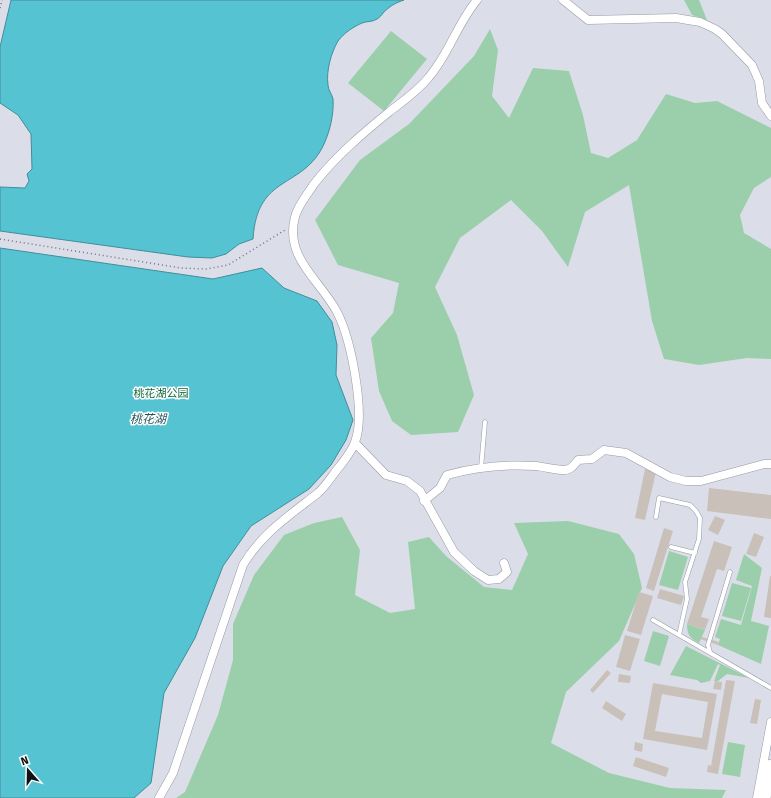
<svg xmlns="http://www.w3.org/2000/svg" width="771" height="798" font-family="'Fira Sans','Noto Sans SC',sans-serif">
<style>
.green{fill:#9bcfab}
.water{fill:#55c3d2;stroke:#418e99}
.building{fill:#c9c0b9;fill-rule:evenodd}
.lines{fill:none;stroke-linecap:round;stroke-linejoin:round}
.lane-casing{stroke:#9799a3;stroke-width:5}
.street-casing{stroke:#9799a3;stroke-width:9}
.secondary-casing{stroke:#9799a3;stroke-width:12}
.path{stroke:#72737a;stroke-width:1.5;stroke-dasharray:1 3;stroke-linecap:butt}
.lane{stroke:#fff;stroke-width:4}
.street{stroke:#fff;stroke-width:8}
.secondary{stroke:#fff;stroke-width:11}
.labels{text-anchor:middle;stroke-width:3;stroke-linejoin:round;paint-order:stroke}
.park-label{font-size:11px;fill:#15673b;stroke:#fff}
.water-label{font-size:12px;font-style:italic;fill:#26555c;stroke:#fff}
</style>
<rect width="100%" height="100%" fill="#dbdee8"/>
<path class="green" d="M 684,0 L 699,0 L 707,20 L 692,15 Z
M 490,29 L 498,50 L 492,96 L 509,118 L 533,68 L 569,71 L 583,115 L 591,153 L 608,158 L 637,140 L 666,94 L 695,103 L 717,101 L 771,128 L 771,177 L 754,188 L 740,215 L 744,233 L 771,249 L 771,359 L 747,358 L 699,365 L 664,359 L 652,321 L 629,185 L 585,212 L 568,267 L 542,231 L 511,200 L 460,238 L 435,287 L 457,335 L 474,395 L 458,432 L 411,435 L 392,421 L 379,391 L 371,338 L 393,313 L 399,283 L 338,265 L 315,220 L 360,160 L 409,124 L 474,56 Z
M 391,31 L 427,59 L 384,111 L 348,83 Z
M 342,517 L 360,550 L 355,595 L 390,613 L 415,609 L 408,542 L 429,537 L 446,556 L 484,587 L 512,590 L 528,554 L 514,523 L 568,521 L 619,534 L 634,554 L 642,588 L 619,641 L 566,692 L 551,743 L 609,773 L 670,788 L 726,790 L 722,798 L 176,798 L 185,792 L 218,715 L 233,660 L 233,624 L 254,575 L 284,535 L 314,523 Z
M 669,551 L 688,557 L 678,590 L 659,585 Z
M 744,554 L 762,568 L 751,621 L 769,626 L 761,664 L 718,645 L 720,639 L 715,637 L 721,619 L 741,625 L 752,586 L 736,580 Z
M 732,583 L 751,588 L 741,621 L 722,616 Z
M 687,624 L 705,630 L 699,643 C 690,638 687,635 687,624 Z
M 653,631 L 669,636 L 660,666 L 644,661 Z
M 686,646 L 749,678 L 727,674 L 718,681 L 714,681 L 720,665 L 718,664 L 710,681 L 701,683 L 697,680 L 670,675 Z
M 728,742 L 745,745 L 740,777 L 722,774 Z"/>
<path class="water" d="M 11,0 L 404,0 C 395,3 390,6 383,13 C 382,15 379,18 377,19 C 373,22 367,21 362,23 C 353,27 344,33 338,41 C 331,53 326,71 328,85 C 328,90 332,94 333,99 C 334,114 330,131 324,144 C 303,190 257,173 253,239 L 239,244 L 226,254 L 212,258 L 188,257 L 0,231 L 0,187 L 25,188 L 29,181 L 27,174 L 32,169 L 31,134 L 18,115 L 0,103 L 0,47 Z
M 0,248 L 213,279 L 262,268 L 284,288 L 317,301 L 332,322 L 337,345 L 336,375 L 353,420 L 346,440 L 331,465 L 309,489 L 251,526 L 223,566 L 195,638 L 164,693 L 151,783 L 134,798 L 0,798 Z"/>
<path class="building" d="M 645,469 L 656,472 L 645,520 L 635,518 Z
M 709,488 L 771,495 L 771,519 L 707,511 Z
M 715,516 L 725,520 L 718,535 L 708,530 Z
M 664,528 L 673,531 L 654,591 L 646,588 Z
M 754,533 L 764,537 L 756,557 L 746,554 Z
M 714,541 L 732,547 L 724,571 L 717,569 L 701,617 L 709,619 L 705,630 L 687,624 Z
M 770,576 L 771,576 L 771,618 L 764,617 Z
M 660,589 L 684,596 L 681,605 L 657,598 Z
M 639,592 L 653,596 L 641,635 L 627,631 Z
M 625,635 L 640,639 L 630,671 L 616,667 Z
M 702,637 L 719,642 L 718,645 L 700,639 Z
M 607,670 L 611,673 L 593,693 L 590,690 Z
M 619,674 L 631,676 L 630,683 L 618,682 Z
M 726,680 L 735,681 L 718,774 L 707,772 L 708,765 L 711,766 Z
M 715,681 L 722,682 L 721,690 L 713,689 Z
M 653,683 L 717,694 L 707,750 L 643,739 ZM 662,694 L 708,702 L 702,738 L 655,731 Z
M 755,699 L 761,700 L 757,724 L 750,723 Z
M 606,701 L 626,714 L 622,721 L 602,708 Z
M 635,742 L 643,744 L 642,752 L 634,750 Z
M 636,757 L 669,768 L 666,777 L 633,766 Z"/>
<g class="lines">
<g class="lane-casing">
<path id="lane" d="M 481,468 L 485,422
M 656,517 L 659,498 L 690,505 L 696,511 L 700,518 L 699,539 L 685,582 L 687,599 L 679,635
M 671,547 L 695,553
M 653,620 L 771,688
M 710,652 L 708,645 L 730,572"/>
</g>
<g class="street-casing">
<path id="street" d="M 563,0 L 588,20 L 676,18 L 700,22 L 715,29 L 722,34 L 752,65 L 759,81 L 762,103 L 771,116
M 355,443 L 386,475 L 407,481 L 420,491 L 454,552 L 474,571 L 488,580 L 499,579 L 507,572 L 504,563
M 424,501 L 440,488 L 447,475 C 476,467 506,464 536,466 C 545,467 555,470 564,470 C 571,470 574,465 578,460 L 592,459 L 604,450 L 626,453 L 670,477 L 686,481 L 701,481 L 764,464 L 771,464
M 159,798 L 173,773 L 243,565 C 261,534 290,515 318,493 C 326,486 333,474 340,466 C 346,458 352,451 355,442 C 366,414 351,339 337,312 C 321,281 284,258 295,217 C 298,205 307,195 314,184 C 336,156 362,134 389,112 C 403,101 418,91 429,77 C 449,54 457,24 477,0
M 757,798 L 771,722"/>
</g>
<g class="secondary-casing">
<path id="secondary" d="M 765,798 L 771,765"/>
</g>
<path class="path" d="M 0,8 L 2,0
M 0,239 L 181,268 L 206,269 L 228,265 L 285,230"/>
<use href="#lane" class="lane"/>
<use href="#street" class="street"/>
<use href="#secondary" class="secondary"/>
</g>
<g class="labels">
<g class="park-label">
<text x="161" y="397">桃花湖公园</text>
</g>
<g class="water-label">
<text x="148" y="423">桃花湖</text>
</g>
</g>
<g transform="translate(28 770) rotate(340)" stroke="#ffffff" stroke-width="3" paint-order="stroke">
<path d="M0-3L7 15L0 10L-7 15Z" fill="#111215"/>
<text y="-6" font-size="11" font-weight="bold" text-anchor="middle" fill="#111215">N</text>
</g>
</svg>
